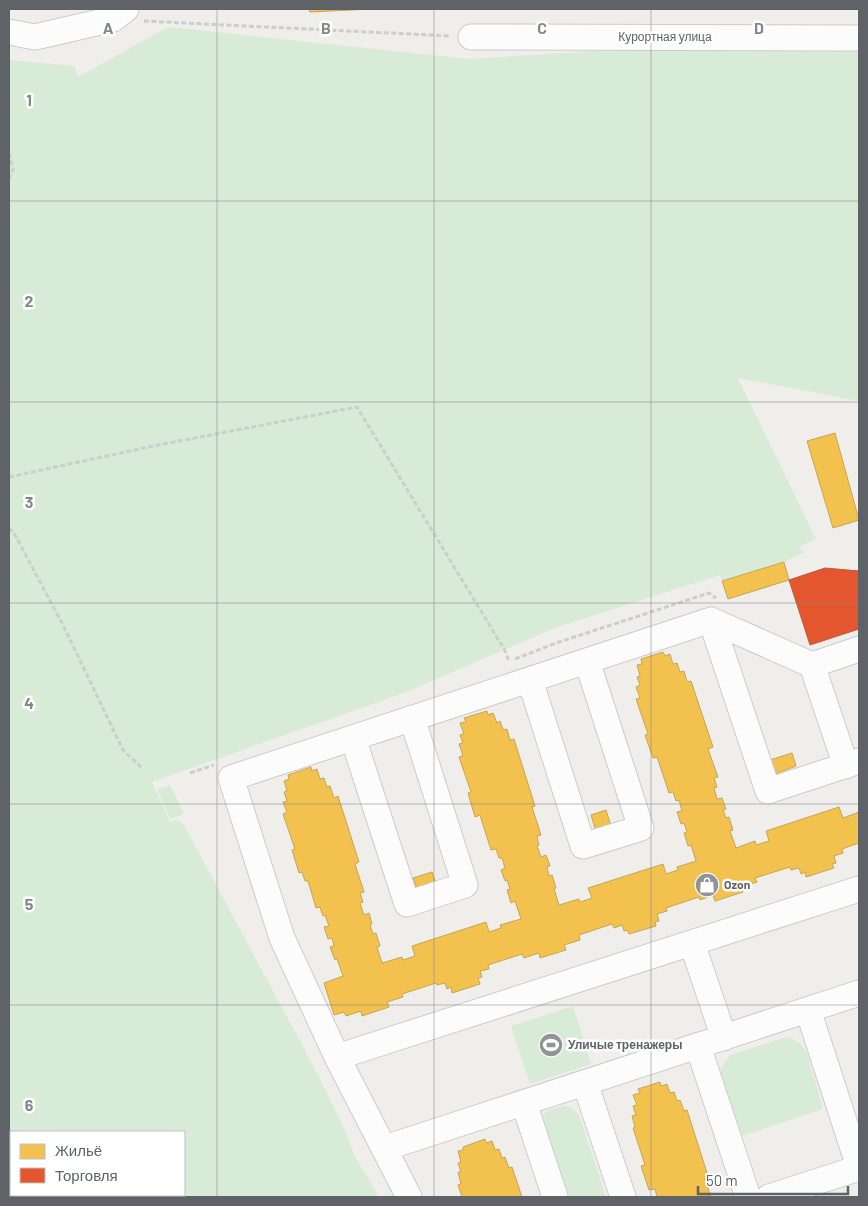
<svg xmlns="http://www.w3.org/2000/svg" width="868" height="1206" font-family="Barlow,sans-serif">
<style>
.green{fill:#d8ebd6;fill-rule:evenodd}
.homes{fill:#f2c14e;stroke:#c6a556}
.shops{fill:#e4572e;stroke:#bc5b3f}
.lines{fill:none;stroke-linecap:round;stroke-linejoin:round}
.minor-casing{stroke:#cbcccc;stroke-width:27}
.path{stroke:#cacfcc;stroke-width:3;stroke-dasharray:5 2.5;stroke-linecap:butt}
.minor{stroke:#fdfcfc;stroke-width:25}
.grid{fill:none;stroke:#84888a;stroke-width:1;stroke-opacity:0.55}
.labels{text-anchor:middle;stroke-width:5;stroke-linejoin:round;paint-order:stroke}
.street-label{font-size:12px;fill:#5f6368;stroke:#fff}
.poi-label{font-size:12px;font-weight:bold;fill:#5f6368;stroke:#fff;text-anchor:start}
.grid-label{font-size:16px;text-anchor:middle;font-weight:bold;fill:#84888a;stroke:#fff;stroke-width:5;stroke-linejoin:round;paint-order:stroke}
</style>
<rect width="100%" height="100%" fill="#efeeea"/>
<path class="green" d="M 168,27 L 469,59 L 674,46 L 859,51 L 859,401 L 738,378 L 816,539 L 800,546 L 803,553 L 784,562 L 722,581 L 720,575 L 557,627 L 404,693 L 152,782 L 170,822 L 178,819 L 184,825 L 316,1071 L 342,1124 L 354,1155 L 379,1197 L 9,1197 L 9,60 L 75,66 L 78,77 ZM 11,1132 L 184,1132 L 184,1195 L 11,1195 Z
M 170,785 L 184,814 L 170,819 L 157,789 Z
M 573,1006 L 591,1064 L 530,1084 L 511,1026 Z
M 787,1037 C 797,1040 801,1043 807,1053 L 823,1109 L 742,1136 L 722,1078 L 721,1068 L 730,1055 Z
M 564,1106 L 571,1107 L 579,1115 L 606,1197 L 565,1197 L 542,1122 L 543,1114 L 552,1109 Z"/>
<path class="homes" d="M 309,9 L 372,9 L 310,12 Z
M 835,433 L 859,520 L 833,528 L 807,441 Z
M 784,562 L 789,580 L 728,599 L 722,581 Z
M 663,652 L 665,656 L 670,654 L 673,664 L 677,663 L 680,672 L 684,671 L 687,682 L 691,681 L 713,747 L 708,749 L 718,777 L 714,778 L 717,787 L 714,788 L 717,799 L 722,798 L 726,809 L 723,810 L 726,818 L 729,817 L 733,830 L 730,831 L 736,848 L 755,841 L 756,845 L 769,841 L 766,831 L 839,807 L 843,818 L 859,812 L 859,843 L 842,849 L 843,853 L 834,856 L 836,863 L 832,864 L 834,868 L 806,877 L 805,872 L 801,874 L 799,868 L 791,870 L 790,867 L 755,878 L 757,882 L 741,887 L 743,892 L 715,901 L 713,895 L 700,900 L 699,897 L 666,908 L 667,911 L 657,914 L 659,921 L 655,922 L 656,926 L 629,934 L 627,930 L 624,931 L 622,925 L 614,928 L 612,924 L 579,935 L 580,940 L 564,945 L 566,950 L 540,958 L 539,953 L 524,958 L 522,954 L 488,965 L 489,969 L 480,971 L 482,977 L 478,978 L 480,984 L 452,993 L 451,987 L 447,989 L 445,983 L 437,985 L 436,983 L 402,994 L 403,997 L 387,1002 L 389,1007 L 362,1016 L 361,1011 L 346,1016 L 344,1012 L 334,1015 L 324,983 L 343,976 L 337,959 L 335,960 L 330,947 L 334,946 L 332,938 L 328,939 L 324,927 L 329,926 L 325,915 L 323,916 L 320,907 L 316,908 L 308,881 L 305,881 L 302,872 L 299,873 L 292,850 L 295,849 L 283,814 L 287,812 L 283,802 L 287,801 L 284,792 L 287,791 L 284,781 L 289,779 L 288,775 L 311,767 L 312,771 L 317,769 L 320,779 L 324,778 L 327,787 L 330,786 L 334,798 L 338,796 L 359,862 L 355,864 L 364,892 L 360,893 L 363,902 L 360,903 L 364,915 L 369,913 L 372,924 L 370,925 L 373,934 L 376,933 L 380,946 L 377,947 L 382,963 L 402,957 L 403,960 L 415,956 L 412,946 L 486,922 L 489,932 L 501,928 L 500,925 L 521,919 L 515,901 L 511,903 L 507,890 L 510,889 L 507,880 L 505,881 L 501,870 L 505,868 L 502,858 L 499,858 L 496,849 L 491,850 L 480,815 L 475,817 L 468,793 L 471,792 L 459,757 L 463,756 L 459,744 L 463,743 L 460,735 L 464,734 L 460,723 L 466,722 L 464,718 L 487,711 L 488,715 L 493,713 L 497,723 L 500,721 L 503,730 L 507,729 L 510,740 L 514,739 L 535,806 L 532,807 L 541,835 L 537,836 L 539,845 L 537,846 L 541,857 L 546,855 L 550,866 L 547,867 L 549,876 L 552,875 L 556,888 L 554,889 L 559,905 L 579,899 L 580,902 L 592,898 L 588,888 L 663,864 L 666,874 L 678,870 L 677,867 L 696,861 L 691,845 L 688,846 L 684,833 L 687,832 L 684,823 L 681,824 L 677,812 L 682,811 L 679,800 L 676,801 L 673,792 L 669,793 L 657,757 L 653,758 L 645,735 L 648,734 L 636,699 L 640,698 L 636,687 L 640,685 L 637,677 L 640,676 L 637,665 L 642,664 L 641,659 Z
M 792,753 L 796,766 L 775,774 L 770,760 Z
M 606,810 L 611,826 L 596,831 L 591,815 Z
M 432,872 L 437,886 L 418,892 L 413,878 Z
M 660,1082 L 661,1086 L 667,1084 L 670,1093 L 674,1092 L 677,1101 L 680,1100 L 684,1111 L 687,1110 L 708,1176 L 704,1177 L 711,1197 L 657,1197 L 655,1189 L 649,1190 L 641,1166 L 645,1165 L 633,1128 L 635,1127 L 632,1116 L 636,1115 L 633,1106 L 637,1105 L 633,1095 L 640,1093 L 638,1089 Z
M 485,1139 L 486,1143 L 492,1141 L 495,1150 L 499,1149 L 502,1158 L 505,1157 L 509,1168 L 512,1167 L 522,1197 L 462,1197 L 458,1185 L 461,1184 L 458,1172 L 461,1172 L 458,1163 L 461,1162 L 458,1151 L 463,1150 L 463,1147 Z"/>
<path class="shops" d="M 825,568 L 859,571 L 859,629 L 810,645 L 789,580 Z"/>
<g class="lines">
<g class="minor-casing">
<path id="minor" d="M 9,32 L 35,37 L 113,19 L 126,9
M 471,37 L 859,38
M 711,620 L 768,791 L 859,761
M 812,665 L 846,766
M 530,680 L 583,846 L 641,828 L 587,661
M 353,738 L 407,904 L 465,885 L 412,718
M 692,943 L 724,1038
M 808,1010 L 859,1167
M 698,1046 L 748,1197
M 337,1057 L 859,889
M 585,1083 L 623,1197
M 524,1103 L 555,1197
M 385,1148 L 859,993
M 409,1197 L 337,1057 L 282,938 L 231,778 L 711,620 L 812,665 L 859,649
M 769,1197 L 859,1168"/>
</g>
<path class="path" d="M 144,21 L 450,36
M 9,153 L 13,170 L 9,179
M 9,477 L 153,446 L 357,407 L 504,649 L 509,661
M 9,528 L 14,533 L 63,625 L 123,750 L 142,768
M 515,659 L 556,643 L 709,593 L 716,598
M 190,773 L 214,765"/>
<use href="#minor" class="minor"/>
</g>
<path class="grid" d="M 217,9 L 217,1197M 434,9 L 434,1197M 651,9 L 651,1197M 9,201 L 859,201M 9,402 L 859,402M 9,603 L 859,603M 9,804 L 859,804M 9,1005 L 859,1005"/>
<defs>
<g id="shop-disc" transform="scale(1.25)"><circle r="9.5" fill="#919496" stroke="#fff"/><path d="M-5-2.5h2.3a2.7 3.5 0 0 1 5.4 0H5L5.5 6h-11ZM-1.5-2.5h3a1.5 2.3 0 0 0-3 0Z" fill="#fff"/></g>
<g id="stadium-disc" transform="scale(1.25)"><circle r="9.5" fill="#919496" stroke="#fff"/><path d="M0-5a6.5 5 0 1 0 0 10a6.5 5 0 1 0 0-10ZM-3.5-1.8h7v3.6h-7Z" fill="#fff"/></g>
</defs>
<g fill-rule="evenodd">
<use href="#shop-disc" x="707" y="885"/>
<use href="#stadium-disc" x="551" y="1045"/>
</g>
<g class="labels">
<g class="street-label">
<text x="665" y="41">Курортная улица</text>
</g>
<g class="poi-label">
<text x="724" y="889">Ozon</text>
<text x="568" y="1049">Уличые тренажеры</text>
</g>
</g>
<g class="grid-label">
<text x="108" y="34">A</text>
<text x="326" y="34">B</text>
<text x="542" y="34">C</text>
<text x="759" y="34">D</text>
<text x="29" y="106">1</text>
<text x="29" y="307">2</text>
<text x="29" y="508">3</text>
<text x="29" y="709">4</text>
<text x="29" y="910">5</text>
<text x="29" y="1111">6</text>
</g>
<rect width="868" height="1206" fill="none" stroke="#5f6368" stroke-width="20"/>
<rect x="10" y="1131" width="175" height="65" fill="#ffffff" stroke="#bfc1c3"/>
<rect x="20" y="1144" width="25" height="15" fill="#f2c14e" stroke="#bfc1c3"/>
<text x="55" y="1156" font-size="15" fill="#5f6368">Жильё</text>
<rect x="20" y="1168" width="25" height="15" fill="#e4572e" stroke="#bfc1c3"/>
<text x="55" y="1181" font-size="15" fill="#5f6368">Торговля</text>
<path d="M698 1186v8h150v-8" fill="none" stroke="#5f6368" stroke-width="2.5"/>
<text x="706" y="1186" font-size="15" fill="#5f6368" stroke="#ffffff" stroke-width="4" paint-order="stroke">50 m</text>
</svg>
